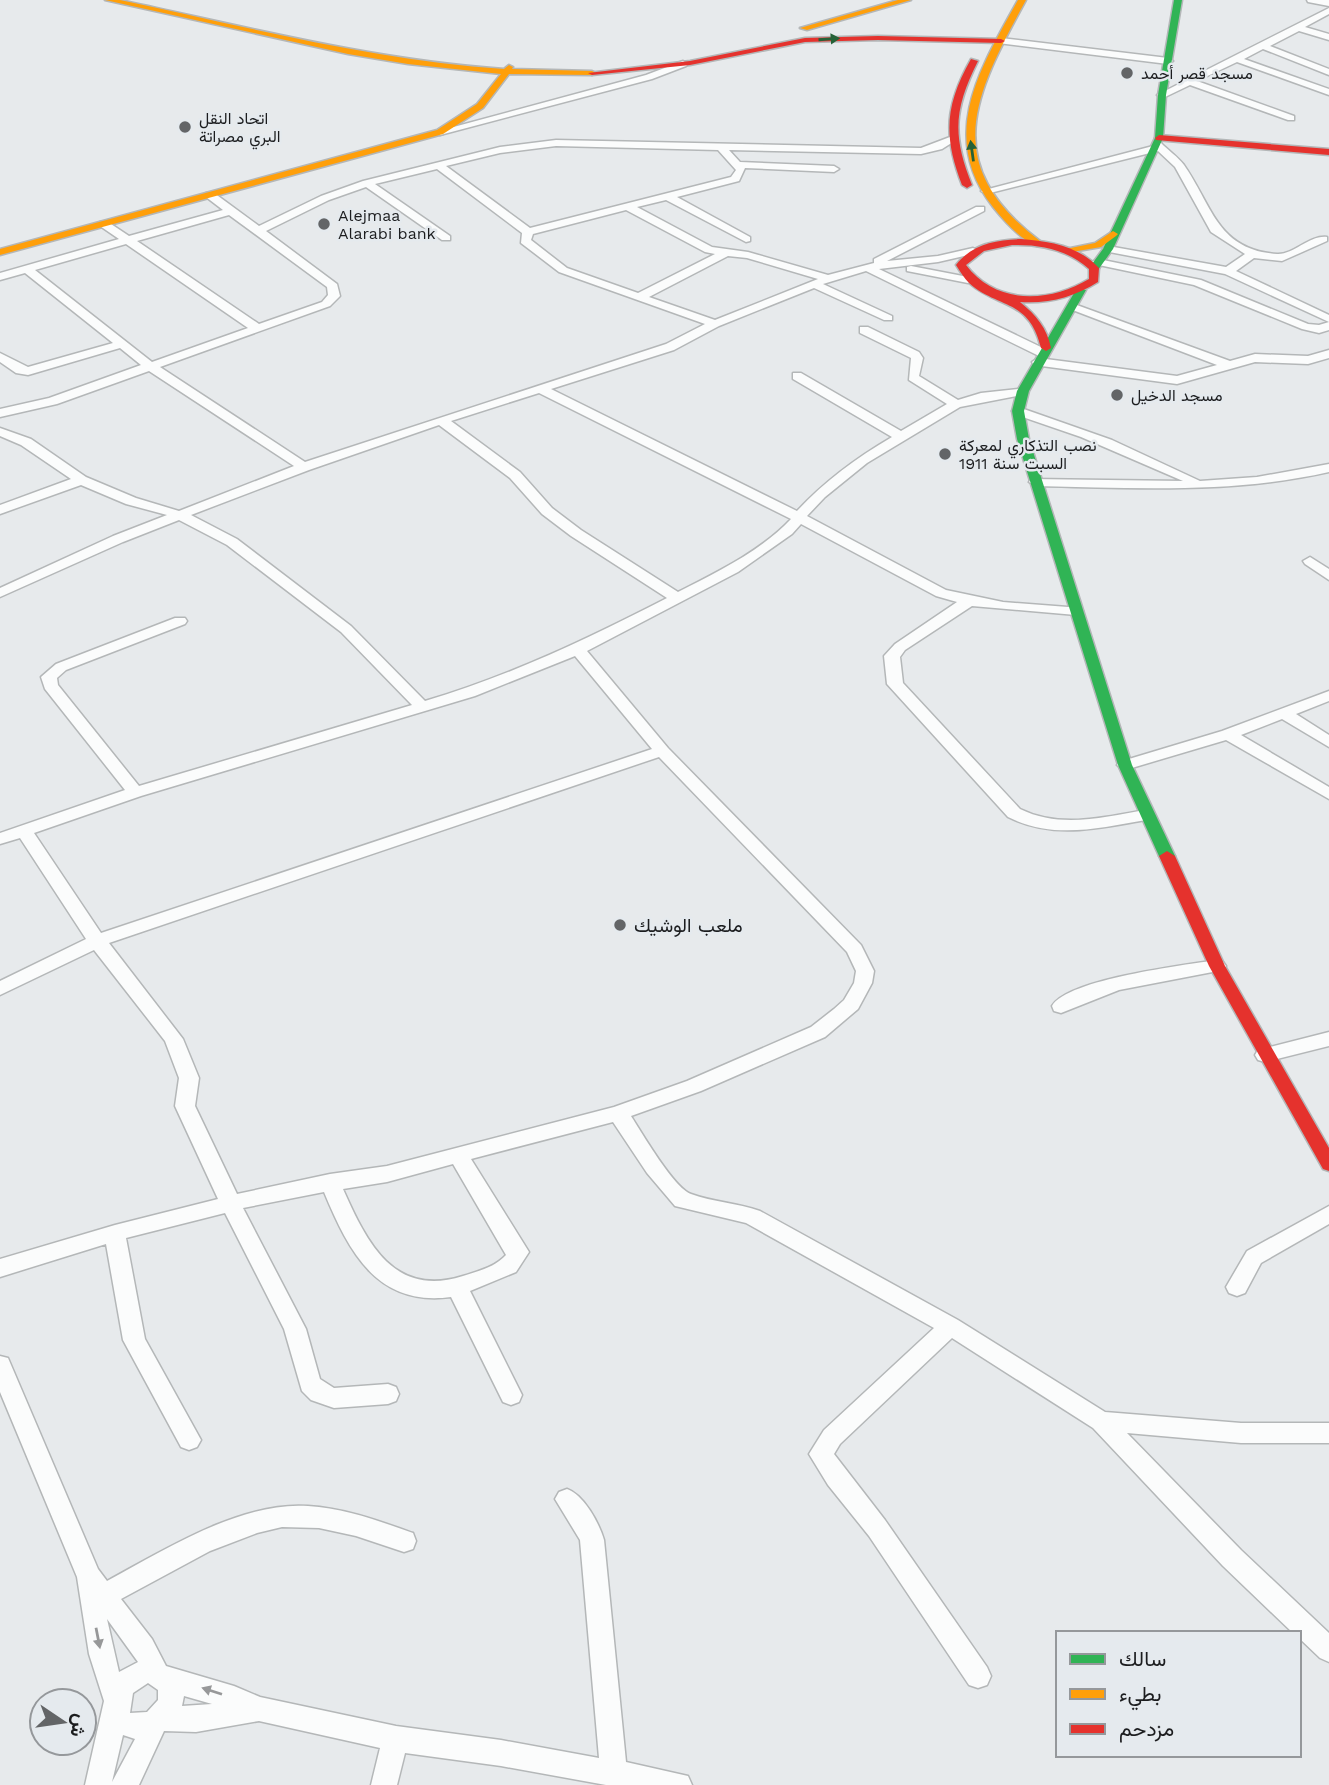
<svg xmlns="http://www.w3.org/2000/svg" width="1329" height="1785" font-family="'Work Sans',Vazirmatn,sans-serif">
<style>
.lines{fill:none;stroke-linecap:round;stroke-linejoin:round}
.street-casing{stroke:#b4b7b8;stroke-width:3}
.fast-casing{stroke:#b4b7b8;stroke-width:3}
.slow-casing{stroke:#b4b7b8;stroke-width:3}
.jam-casing{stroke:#b4b7b8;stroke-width:3}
.street{fill:#fbfcfc;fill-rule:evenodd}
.fast{fill:#30b455;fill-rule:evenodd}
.slow{fill:#ff9f0a;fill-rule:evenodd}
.jam{fill:#e5322d;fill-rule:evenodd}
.oneway{fill:#256137}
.oneway2{fill:#979899}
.poi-dot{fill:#636567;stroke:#e5eaee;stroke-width:2.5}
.labels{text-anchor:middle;stroke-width:5;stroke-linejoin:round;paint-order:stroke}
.far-poi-label{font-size:16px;fill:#1c1d1f;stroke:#e5eaee;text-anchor:start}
.poi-label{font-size:19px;fill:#1c1d1f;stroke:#e5eaee;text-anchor:start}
</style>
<rect width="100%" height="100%" fill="#e7eaec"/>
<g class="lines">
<g class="street-casing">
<path id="street" d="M 1307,0 L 1329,0 L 1329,6 L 1308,2 Z
M 1329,8 L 1329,14 L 1305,27 L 1329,34 L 1329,40 L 1299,31 L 1270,46 L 1329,69 L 1329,75 L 1263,49 L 1244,59 L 1329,89 L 1329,95 L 1237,62 L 1197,81 L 1294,116 L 1294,120 L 1288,120 L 1190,85 L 1165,97 L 1157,95 Z
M 1001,38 L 1168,58 L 1173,61 L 1168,64 L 998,43 L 997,41 Z
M 683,61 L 688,64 L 686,66 L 652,79 L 440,135 L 435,132 L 646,75 Z
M 950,137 L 953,138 L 953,142 L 942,149 L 921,154 L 729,150 L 740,162 L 834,166 L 839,169 L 834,172 L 745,168 L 739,181 L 677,197 L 750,237 L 750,241 L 746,242 L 666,200 L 637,207 L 712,247 L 748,252 L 828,275 L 874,263 L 874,259 L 976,207 L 984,207 L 984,211 L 887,261 L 938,256 L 973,248 L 979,251 L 977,253 L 938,262 L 879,269 L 1047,350 L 1047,356 L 1039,356 L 866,271 L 823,284 L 892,316 L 892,320 L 884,320 L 814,288 L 719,326 L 674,350 L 551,389 L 797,511 C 825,481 856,458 892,437 L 793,379 L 793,373 L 801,373 L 901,431 L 947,404 L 909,380 L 911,358 L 860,333 L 860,327 L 868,327 L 919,352 L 923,358 L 919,376 L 958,400 L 981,393 L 1027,388 L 1027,394 L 960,407 L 867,463 L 825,497 L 807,516 L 946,590 L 1003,602 L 1081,608 L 1083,611 L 1076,615 L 972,606 L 905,650 L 900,657 L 903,683 L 1020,809 C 1061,829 1103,817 1146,810 L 1154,815 L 1146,820 C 1098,828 1054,840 1008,817 L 887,684 L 884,656 L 895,644 L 957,602 L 936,596 L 801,524 L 792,534 L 738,572 L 587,651 L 668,748 L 861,945 L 874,971 L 872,983 L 858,1009 L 825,1037 L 701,1091 L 631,1116 C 642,1133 674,1188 691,1194 C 713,1202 737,1203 760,1211 L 958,1320 L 1105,1412 L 1241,1423 L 1329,1423 L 1329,1443 L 1241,1443 L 1127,1433 L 1241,1550 L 1329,1633 L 1329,1662 L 1320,1658 L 1299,1638 L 1299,1633 L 1293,1633 L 1223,1566 L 1093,1428 L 952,1338 L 840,1444 L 834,1454 L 885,1520 L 987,1667 L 991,1676 L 987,1685 L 978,1688 L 969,1685 L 869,1536 L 828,1485 L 809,1454 L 824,1430 L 934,1328 L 746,1223 L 675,1206 L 647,1173 L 613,1122 L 471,1159 L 529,1252 L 516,1272 L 470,1291 L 522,1395 L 519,1402 L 511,1405 L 503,1402 L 451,1297 C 377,1307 349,1252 324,1192 L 243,1208 L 306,1329 L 320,1379 L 334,1388 L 388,1384 L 396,1387 L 399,1394 L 396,1401 L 388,1404 L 334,1408 L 311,1400 L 302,1391 L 284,1329 L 225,1213 L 126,1238 L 145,1339 L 201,1440 L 197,1447 L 189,1450 L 181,1447 L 123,1340 L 106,1244 L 0,1277 L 0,1259 L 115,1225 L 218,1199 L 175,1106 L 179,1078 L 165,1041 L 94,950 L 0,995 L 0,981 L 86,939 L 20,838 L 0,844 L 0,833 L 125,790 L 45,689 L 41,677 L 56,664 L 175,618 L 185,618 L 187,621 L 185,624 L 66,670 L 57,678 L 58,685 L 139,786 L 412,705 L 341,632 L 227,545 L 179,520 L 123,542 L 0,597 L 0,588 L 113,536 L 167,515 L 126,504 L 81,485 L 0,514 L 0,505 L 71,479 L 21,445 L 0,436 L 0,428 L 31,439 L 86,477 L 136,498 L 179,511 L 294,466 L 149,371 L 57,404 L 0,417 L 0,409 L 49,398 L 141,365 L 120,348 L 28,375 L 16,373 L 0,362 L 0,353 L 28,367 L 113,343 L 25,273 L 0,280 L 0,273 L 119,239 L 100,226 L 100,222 L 108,222 L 129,236 L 223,210 L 206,197 L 206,193 L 214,193 L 259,226 L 321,196 L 363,181 L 500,147 L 556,140 L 921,148 ZM 556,146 L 718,150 L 736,170 L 731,177 L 530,228 L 446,166 L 500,153 ZM 437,169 L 522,233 L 521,243 L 559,272 L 705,324 L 666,344 L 305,462 L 160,367 L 330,306 L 340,296 L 337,284 L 266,231 L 329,200 L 366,187 L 442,240 L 450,240 L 450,236 L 375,184 ZM 626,210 L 705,252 L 715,254 L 638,293 L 567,268 L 531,240 L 533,234 ZM 229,215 L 327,287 L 328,295 L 322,302 L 259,324 L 137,241 ZM 126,244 L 248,328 L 152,362 L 35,270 ZM 728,256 L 747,258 L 818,279 L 715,320 L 649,297 ZM 539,393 L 791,519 C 761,551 717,572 678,592 L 581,530 L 552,508 L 520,472 L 451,421 ZM 439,425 L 510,478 L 542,514 L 571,536 L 667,598 C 589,638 510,676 425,701 L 351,626 L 237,539 L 191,515 L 309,470 ZM 575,656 L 652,749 L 101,933 L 34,833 L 141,796 L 475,696 ZM 659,757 L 847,952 L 856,971 L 854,983 L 844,1000 L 834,1009 L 811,1027 L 687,1081 L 614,1107 L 387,1166 L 330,1174 L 237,1194 L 195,1106 L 199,1078 L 183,1039 L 109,943 ZM 453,1164 L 506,1255 C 495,1267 479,1271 463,1276 C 394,1298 367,1243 343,1189 L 387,1182 Z
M 1153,143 L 1161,143 C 1168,150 1178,157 1184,165 C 1212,205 1217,250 1277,254 C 1294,255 1309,235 1327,237 L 1327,241 L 1282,261 L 1254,258 L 1236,271 L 1329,315 L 1329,330 L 1319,333 L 1302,329 L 1194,285 L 1094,264 L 1092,262 L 1098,259 L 1201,280 L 1308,324 L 1319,325 L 1329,322 L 1225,274 L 1104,251 L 1103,249 L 1108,246 L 1226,267 L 1245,254 L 1211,232 L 1175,167 L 1158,151 L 986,194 L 981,191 L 1153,146 Z
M 911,266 L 968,277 L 974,280 L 968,283 L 907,271 L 907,267 Z
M 1074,304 L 1230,361 L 1255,354 L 1308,356 L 1329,350 L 1329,358 L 1308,364 L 1255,362 L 1177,384 L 1034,365 L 1032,362 L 1038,358 L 1177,376 L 1217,365 L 1070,309 L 1068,307 Z
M 1018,407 L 1112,440 L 1200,481 L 1257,477 L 1329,464 L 1329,472 C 1232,494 1135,488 1036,486 L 1029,482 L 1031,479 L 1183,481 L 1081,437 L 1014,414 L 1012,411 Z
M 1310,557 L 1329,569 L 1329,580 L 1305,564 L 1303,561 Z
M 1329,691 L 1329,701 L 1296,714 L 1329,735 L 1329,747 L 1282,719 L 1241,735 L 1329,787 L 1329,799 L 1226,740 L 1125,770 L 1117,765 L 1119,762 L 1222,731 Z
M 1217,960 L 1223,962 L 1226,966 L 1223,970 L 1119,990 L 1061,1013 L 1054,1011 L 1052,1006 C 1068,979 1185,965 1217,960 Z
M 1329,1032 L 1329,1046 L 1265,1062 L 1258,1060 L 1255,1055 L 1258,1050 Z
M 1329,1206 L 1329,1224 L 1261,1263 L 1245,1293 L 1237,1296 L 1229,1293 L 1226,1287 L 1247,1251 Z
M 0,1356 L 8,1358 L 11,1365 L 98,1569 L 107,1581 C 164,1550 242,1501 308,1506 C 344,1508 379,1521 413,1533 L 416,1541 L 413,1549 L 404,1552 L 356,1536 L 319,1528 L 282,1527 L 257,1533 L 210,1551 L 121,1599 L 152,1639 L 166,1666 L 234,1686 L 260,1697 L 396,1726 L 501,1740 L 599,1758 L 580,1540 L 555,1499 L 559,1492 L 567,1489 C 584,1495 599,1523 604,1540 L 626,1762 L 688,1776 L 692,1785 L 606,1785 L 501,1766 L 405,1753 L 397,1785 L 371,1785 L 380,1748 L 259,1721 L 196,1732 L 164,1731 L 139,1785 L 85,1785 L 104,1701 L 89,1654 L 77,1577 L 0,1392 ZM 107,1619 L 138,1662 L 119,1672 ZM 148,1683 L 158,1690 L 158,1700 L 147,1712 L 130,1713 L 133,1693 ZM 184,1696 L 212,1704 L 182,1706 ZM 123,1735 L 135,1739 L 112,1782 Z"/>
</g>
<g class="fast-casing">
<path id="fast" d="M 1174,0 L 1182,0 L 1166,95 L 1163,138 L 1113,249 L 1098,270 L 1090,270 L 1089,268 L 1103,249 L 1155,138 L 1158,95 Z
M 1077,288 L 1086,290 L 1029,391 L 1024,411 L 1029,439 L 1132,765 L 1175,856 L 1167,861 L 1159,856 L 1118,765 L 1017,439 L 1012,411 L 1017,391 Z"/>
</g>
<g class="slow-casing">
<path id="slow" d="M 105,0 L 120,0 C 247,27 373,60 504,69 L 509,65 L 513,67 L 512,69 L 592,71 L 596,73 L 592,75 L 509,74 L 483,108 L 443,134 L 0,255 L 0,249 L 437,130 L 477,104 L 501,74 L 408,64 L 348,54 Z
M 898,0 L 911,0 L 807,30 L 800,28 Z
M 1018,0 L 1026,0 C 975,94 938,164 1040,241 L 1042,243 L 1037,246 C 1020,239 1005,222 993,207 C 937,136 981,67 1018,0 Z
M 1113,231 L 1118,234 L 1116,236 L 1101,247 L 1066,253 L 1061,250 L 1095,243 Z"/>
</g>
<g class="jam-casing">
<path id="jam" d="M 878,36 L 1001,39 L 1005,41 L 1001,43 L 878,40 L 805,42 L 690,65 L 592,75 L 588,73 L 690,61 L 805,38 Z
M 971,59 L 978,61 C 954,109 952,135 972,185 L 967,188 L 962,185 C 943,136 945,105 971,59 Z
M 1159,135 L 1329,149 L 1329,155 L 1156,140 L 1155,138 Z
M 1021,239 C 1049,241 1079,246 1099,268 L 1098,282 C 1074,297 1049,304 1020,302 C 1036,315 1047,328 1051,348 L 1046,351 L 1041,348 C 1029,298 998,309 969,283 C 964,278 960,271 956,265 C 972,244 995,240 1021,239 ZM 1012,245 C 1040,244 1068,250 1089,269 L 1089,279 C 1049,303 996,305 966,265 L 984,251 Z
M 1167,851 L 1175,856 L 1225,966 L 1329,1148 L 1329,1171 L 1323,1169 L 1209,966 L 1159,856 Z"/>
</g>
<use href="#street" class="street"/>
<use href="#fast" class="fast"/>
<use href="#slow" class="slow"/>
<use href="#jam" class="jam"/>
</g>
<defs><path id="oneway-solid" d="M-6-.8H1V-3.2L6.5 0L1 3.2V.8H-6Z" transform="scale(1.75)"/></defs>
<g class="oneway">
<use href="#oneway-solid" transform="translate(829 39) rotate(-4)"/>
<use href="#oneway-solid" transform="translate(972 151) rotate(-98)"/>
</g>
<g class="oneway2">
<use href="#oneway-solid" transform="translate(98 1638) rotate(79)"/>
<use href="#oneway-solid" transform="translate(212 1691) rotate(-162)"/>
</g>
<g class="poi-dot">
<circle cx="1127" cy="73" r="7"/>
<circle cx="185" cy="127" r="7"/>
<circle cx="324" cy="224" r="7"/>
<circle cx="1117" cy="395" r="7"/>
<circle cx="945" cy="454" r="7"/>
<circle cx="620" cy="925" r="7"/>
</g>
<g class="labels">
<g class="far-poi-label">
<text x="1141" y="79">مسجد قصر أحمد</text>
<text x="199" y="124">اتحاد النقل<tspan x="199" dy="18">البري مصراتة</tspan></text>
<text x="338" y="221">Alejmaa<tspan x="338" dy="18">Alarabi bank</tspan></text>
<text x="1131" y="401">مسجد الدخيل</text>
<text x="959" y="451">نصب التذكاري لمعركة<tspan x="959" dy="18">السبت سنة 1911</tspan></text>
</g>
<g class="poi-label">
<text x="634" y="932">ملعب الوشيك</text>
</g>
</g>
<rect x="1056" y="1631" width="245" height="126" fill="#e5eaee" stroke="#95989b" stroke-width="2"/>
<rect x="1070" y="1654" width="35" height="10" fill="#30b455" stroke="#95989b" stroke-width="2"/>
<text x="1119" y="1666" font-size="21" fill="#1c1d1f">سالك</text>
<rect x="1070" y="1689" width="35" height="10" fill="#ff9f0a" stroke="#95989b" stroke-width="2"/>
<text x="1119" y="1701" font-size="21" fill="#1c1d1f">بطيء</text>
<rect x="1070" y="1724" width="35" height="10" fill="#e5322d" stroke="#95989b" stroke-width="2"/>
<text x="1119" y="1736" font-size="21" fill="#1c1d1f">مزدحم</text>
<g transform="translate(63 1722) rotate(103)"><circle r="33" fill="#e5eaee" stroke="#95989b" stroke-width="2"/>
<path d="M0-5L12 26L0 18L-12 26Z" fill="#636567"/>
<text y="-10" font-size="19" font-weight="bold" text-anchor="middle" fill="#1c1d1f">ش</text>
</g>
</svg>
